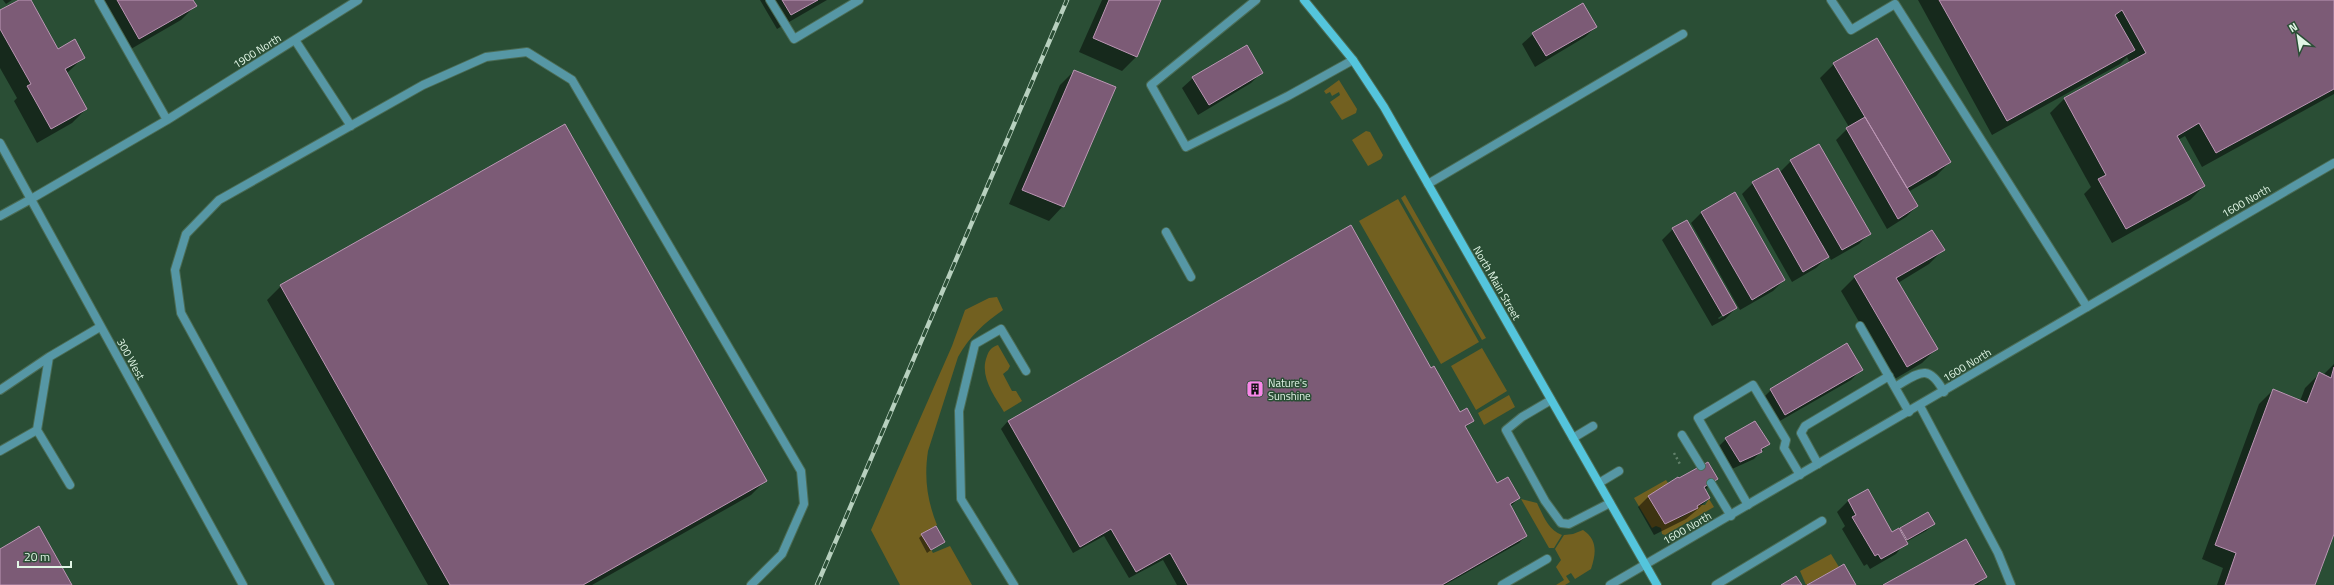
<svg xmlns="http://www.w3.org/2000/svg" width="2334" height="585" font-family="'Titillium Web',sans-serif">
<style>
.green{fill:#726020}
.shadow{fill:#0007;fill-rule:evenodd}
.building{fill:#7c5b76;stroke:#bc97b5}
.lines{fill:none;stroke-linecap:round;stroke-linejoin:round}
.service-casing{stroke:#4b6c55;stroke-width:10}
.minor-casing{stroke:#4b6c55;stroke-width:10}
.tertiary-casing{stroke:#4b6c55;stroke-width:10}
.secondary-casing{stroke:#4b6c55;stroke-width:10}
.path{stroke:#62816b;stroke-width:2.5;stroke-dasharray:2 3;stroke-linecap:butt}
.service{stroke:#5697a5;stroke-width:8}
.minor{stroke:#5697a5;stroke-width:8}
.tertiary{stroke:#5697a5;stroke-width:8}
.secondary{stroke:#54c5dc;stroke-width:8}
.rail-casing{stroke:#b7d0be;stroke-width:4.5}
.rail{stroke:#2a4e35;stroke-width:3;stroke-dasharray:9;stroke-linecap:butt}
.labels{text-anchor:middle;stroke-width:3;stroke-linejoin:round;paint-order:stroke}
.street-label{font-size:11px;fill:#e1f6e6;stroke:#2a4e35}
.poi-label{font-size:11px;fill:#e1f6e6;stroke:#2a4e35;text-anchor:start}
</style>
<rect width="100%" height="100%" fill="#2a4e35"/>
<path class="green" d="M 1339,80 L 1357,109 L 1356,113 L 1342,120 L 1330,102 L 1340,95 L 1339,92 L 1332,96 L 1330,92 L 1326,94 L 1324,91 Z
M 1366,131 L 1370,132 L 1383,155 L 1381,159 L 1368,166 L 1352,140 Z
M 1405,195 L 1486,338 L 1482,340 L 1401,198 Z
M 1398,199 L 1479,342 L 1441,364 L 1359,221 Z
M 997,297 L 1003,310 C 984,323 969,337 958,357 L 928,451 C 924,478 927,500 937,525 L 922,534 L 933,553 L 950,546 L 972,585 L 900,585 L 871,530 L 952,346 L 965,310 L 989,298 Z
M 998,345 L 1010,366 L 1008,370 L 1003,374 L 1012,391 L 1016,391 L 1022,401 L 1004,412 C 994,395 979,376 987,356 C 989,350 992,347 998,345 Z
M 1482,348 L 1507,391 L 1476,410 L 1451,366 Z
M 1509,395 L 1515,407 L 1484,425 L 1478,413 Z
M 1666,480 L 1668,483 L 1649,496 L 1665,524 L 1679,516 L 1680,518 L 1698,508 L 1698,505 L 1705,505 L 1709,499 L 1714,507 L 1665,535 L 1662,534 L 1661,528 L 1656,526 L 1652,528 L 1634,498 Z
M 1521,499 L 1537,503 C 1543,515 1548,530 1562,535 L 1554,548 L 1549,548 Z
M 1583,530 C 1598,540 1596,554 1591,569 L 1575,579 L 1571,573 L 1566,576 L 1570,582 L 1565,585 L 1556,585 L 1564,580 L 1556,567 L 1561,560 L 1555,549 L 1564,535 L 1573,534 Z
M 1831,554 L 1839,567 L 1806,585 L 1800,571 Z"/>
<path class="shadow" d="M 3,0 L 12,0 L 6,4 Z
M 21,0 L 30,0 L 57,50 L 84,57 L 66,74 L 86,109 L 72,123 L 37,143 L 14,101 L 17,98 L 0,68 L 0,12 Z
M 95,0 L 192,0 L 195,6 L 181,20 L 124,53 Z
M 760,0 L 827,0 L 777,29 Z
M 1102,0 L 1160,0 L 1136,57 L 1122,71 L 1079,52 Z
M 1918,0 L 2334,0 L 2334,94 L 2202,167 L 2185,136 L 2178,140 L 2204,186 L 2190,200 L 2112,243 L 2084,194 L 2091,187 L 2050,113 L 2064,99 L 2130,63 L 2127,57 L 2120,64 L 1992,135 Z
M 1596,27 L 1585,37 L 1535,67 L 1522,44 L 1533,34 Z
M 1834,64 L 1950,162 L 1936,176 L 1908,192 L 1917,206 L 1906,217 L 1887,229 L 1836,140 L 1849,127 L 1820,78 Z
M 1074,71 L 1063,206 L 1049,221 L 1009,204 L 1060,85 Z
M 1262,72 L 1251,83 L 1198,115 L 1182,88 L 1193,78 Z
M 1791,161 L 1870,233 L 1859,244 L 1831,260 L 1823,245 L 1821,246 L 1827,257 L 1816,268 L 1792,282 L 1742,194 L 1753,183 L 1779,173 Z
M 1702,212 L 1784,280 L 1773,291 L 1740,310 L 1691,223 Z
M 1673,229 L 1736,308 L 1725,319 L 1712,326 L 1662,240 ZM 1724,314 L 1724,316 L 1719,319 L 1718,318 Z
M 1932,231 L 1943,250 L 1929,264 L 1898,283 L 1937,348 L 1922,363 L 1893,380 L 1841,291 L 1855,277 Z
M 281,286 L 765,481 L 751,495 L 592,585 L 428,585 L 267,300 Z
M 1847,345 L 1862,369 L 1851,380 L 1773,425 L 1760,401 L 1771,390 Z
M 2334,364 L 2334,531 L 2314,585 L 2217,585 L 2223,568 L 2202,559 L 2259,404 L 2273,390 L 2300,401 L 2305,388 L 2319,374 L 2323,375 Z
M 1431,369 L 1460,413 L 1473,420 L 1465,428 L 1497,484 L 1519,498 L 1510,507 L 1526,536 L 1519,543 L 1445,585 L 1177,585 L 1163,560 L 1129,578 L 1104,536 L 1073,553 L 1001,429 L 1008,421 Z
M 1726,439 L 1768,444 L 1754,459 L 1732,469 L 1719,446 Z
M 1716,479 L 1705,490 L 1709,498 L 1698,509 L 1686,519 L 1654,535 L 1638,507 L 1649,496 L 1679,480 Z
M 1868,490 L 1892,534 L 1901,529 L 1934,524 L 1926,531 L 1906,542 L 1896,554 L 1870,569 L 1867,564 L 1864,566 L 1842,529 L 1845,526 L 1837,512 L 1848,501 Z
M 922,535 L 944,541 L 927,553 L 919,538 Z
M 1986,577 L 1978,585 L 1886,585 Z"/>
<path class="building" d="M 19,0 L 31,0 L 58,49 L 75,39 L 85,58 L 65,69 L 87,109 L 51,129 L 27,86 L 31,84 L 0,29 L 0,10 Z
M 117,0 L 193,0 L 197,6 L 139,39 Z
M 782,0 L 818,0 L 791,15 Z
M 1109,0 L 1161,0 L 1137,57 L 1093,38 Z
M 1939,0 L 2334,0 L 2334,89 L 2216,153 L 2199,123 L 2177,136 L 2205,186 L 2126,229 L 2098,179 L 2106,175 L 2064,98 L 2146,53 L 2122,10 L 2115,15 L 2135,50 L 2007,121 Z
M 1583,3 L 1597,27 L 1546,56 L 1532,33 Z
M 1877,38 L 1951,162 L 1907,188 L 1833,63 Z
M 1247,45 L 1263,73 L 1209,105 L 1192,77 Z
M 1074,70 L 1116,87 L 1064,207 L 1022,190 Z
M 1865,117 L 1918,206 L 1898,219 L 1846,128 Z
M 565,124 L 767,481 L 583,585 L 450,585 L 280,285 Z
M 1819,144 L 1871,234 L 1842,250 L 1790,160 Z
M 1778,168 L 1829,257 L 1803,272 L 1752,182 Z
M 1735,192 L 1785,280 L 1752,300 L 1701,212 Z
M 1687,220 L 1737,308 L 1723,316 L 1672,228 Z
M 1351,225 L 1431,368 L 1434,366 L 1460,412 L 1467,408 L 1474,421 L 1465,426 L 1497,483 L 1508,477 L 1520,498 L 1510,504 L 1527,536 L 1442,585 L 1188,585 L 1170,553 L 1136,572 L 1111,529 L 1080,547 L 1008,421 Z
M 1932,230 L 1945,250 L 1896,278 L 1938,349 L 1907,367 L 1854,276 Z
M 1847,343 L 1863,370 L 1785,415 L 1770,389 Z
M 2334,367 L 2334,534 L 2315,585 L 2225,585 L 2236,553 L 2215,545 L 2273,389 L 2307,403 L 2319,372 L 2331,378 Z
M 1755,421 L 1770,444 L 1761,449 L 1762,452 L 1740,462 L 1725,438 Z
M 1708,462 L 1718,479 L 1704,487 L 1710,498 L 1697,506 L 1698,508 L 1665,524 L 1648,496 L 1678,477 L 1679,478 Z
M 1868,489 L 1892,532 L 1899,528 L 1908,544 L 1881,559 L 1878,554 L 1875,556 L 1852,517 L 1856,515 L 1848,500 Z
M 1928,512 L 1935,524 L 1907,540 L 1900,528 Z
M 39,526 L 72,585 L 0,585 L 0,549 Z
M 936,526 L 945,542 L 931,550 L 921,534 Z
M 1966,539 L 1987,577 L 1973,585 L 1883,585 Z
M 1844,564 L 1856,585 L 1807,585 L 1839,567 Z
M 1796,576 L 1802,585 L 1781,585 Z"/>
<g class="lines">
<g class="service-casing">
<path id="service" d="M 770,0 L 794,39 L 859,0
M 1256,0 L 1151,85 L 1186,147 L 1288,96 L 1353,60
M 1831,0 L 1851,30 L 1895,4 L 2087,307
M 295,40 L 351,126
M 167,120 L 358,0
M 1428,184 L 1683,34
M 31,199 L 167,120 L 99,0
M 1166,232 L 1191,277
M 1860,326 L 1909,412
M 1895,387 C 1919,373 1928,362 1944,392
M 0,390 L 49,357
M 1551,400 L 1522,417 L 1506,430 L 1545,501 L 1561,523 L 1569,524 L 1610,503
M 1920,406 L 1998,553 L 2011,585
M 1682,435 L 1701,466
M 1573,438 L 1593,426
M 0,451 L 37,430
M 1818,464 L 1801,433 L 1805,426 L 1889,376
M 1599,483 L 1619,471
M 1711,483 L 1731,516
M 70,485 L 37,430 L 49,357 L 100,327
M 1748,505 L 1698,418 L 1753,385 L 1786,440 L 1784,448 L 1800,475
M 330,585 L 181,313 L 175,270 L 186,234 L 219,200 L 423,85 L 486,57 L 527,52 L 572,80 L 801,471 L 804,504 L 782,554 L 751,585
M 1014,585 L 961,499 L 959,411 L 975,344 L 1001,329 L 1026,371
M 1502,585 L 1547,559
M 1716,585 L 1822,521"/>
</g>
<g class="minor-casing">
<path id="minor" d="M 0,216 L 31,199"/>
</g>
<g class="tertiary-casing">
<path id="tertiary" d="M 0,143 L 243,585
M 1610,585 L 2334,163"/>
</g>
<g class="secondary-casing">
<path id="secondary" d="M 1304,0 L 1353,60 L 1384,107 L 1657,585"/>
</g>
<path class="path" d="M 1674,453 L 1681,466"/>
<use href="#service" class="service"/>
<use href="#minor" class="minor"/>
<use href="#tertiary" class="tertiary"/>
<use href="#secondary" class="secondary"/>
<g class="rail-casing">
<path id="rail" d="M 817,585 L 1067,0"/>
</g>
<use href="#rail" class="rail"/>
</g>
<defs>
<g id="building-square" transform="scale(0.9)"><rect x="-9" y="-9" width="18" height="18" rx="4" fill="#f987e9" stroke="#2a4e35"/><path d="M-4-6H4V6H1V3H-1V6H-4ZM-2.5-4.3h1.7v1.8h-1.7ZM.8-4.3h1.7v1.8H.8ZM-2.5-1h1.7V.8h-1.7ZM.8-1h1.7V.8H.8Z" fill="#111"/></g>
</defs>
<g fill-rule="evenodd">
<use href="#building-square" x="1255" y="389"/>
</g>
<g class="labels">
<g class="street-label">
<text transform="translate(257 51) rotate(-32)" y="4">1900 North</text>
<text transform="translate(2246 201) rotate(-30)" y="4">1600 North</text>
<text transform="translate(1497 283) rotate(60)" y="4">North Main Street</text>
<text transform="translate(131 359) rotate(61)" y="4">300 West</text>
<text transform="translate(1967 365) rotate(-31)" y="4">1600 North</text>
<text transform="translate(1687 528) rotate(-30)" y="4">1600 North</text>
</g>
<g class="poi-label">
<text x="1268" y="387">Nature's<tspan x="1268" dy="13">Sunshine</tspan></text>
</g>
</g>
<g transform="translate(2298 36) rotate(330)" stroke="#2a4e35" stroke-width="3" paint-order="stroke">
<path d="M0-3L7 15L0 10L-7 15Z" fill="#e1f6e6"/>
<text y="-6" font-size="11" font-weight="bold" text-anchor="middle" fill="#e1f6e6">N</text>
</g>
<path d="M18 561v6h53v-6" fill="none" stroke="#e1f6e6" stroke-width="2"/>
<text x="24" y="561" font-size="12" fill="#e1f6e6" stroke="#2a4e35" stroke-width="3" paint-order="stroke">20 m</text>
</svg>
